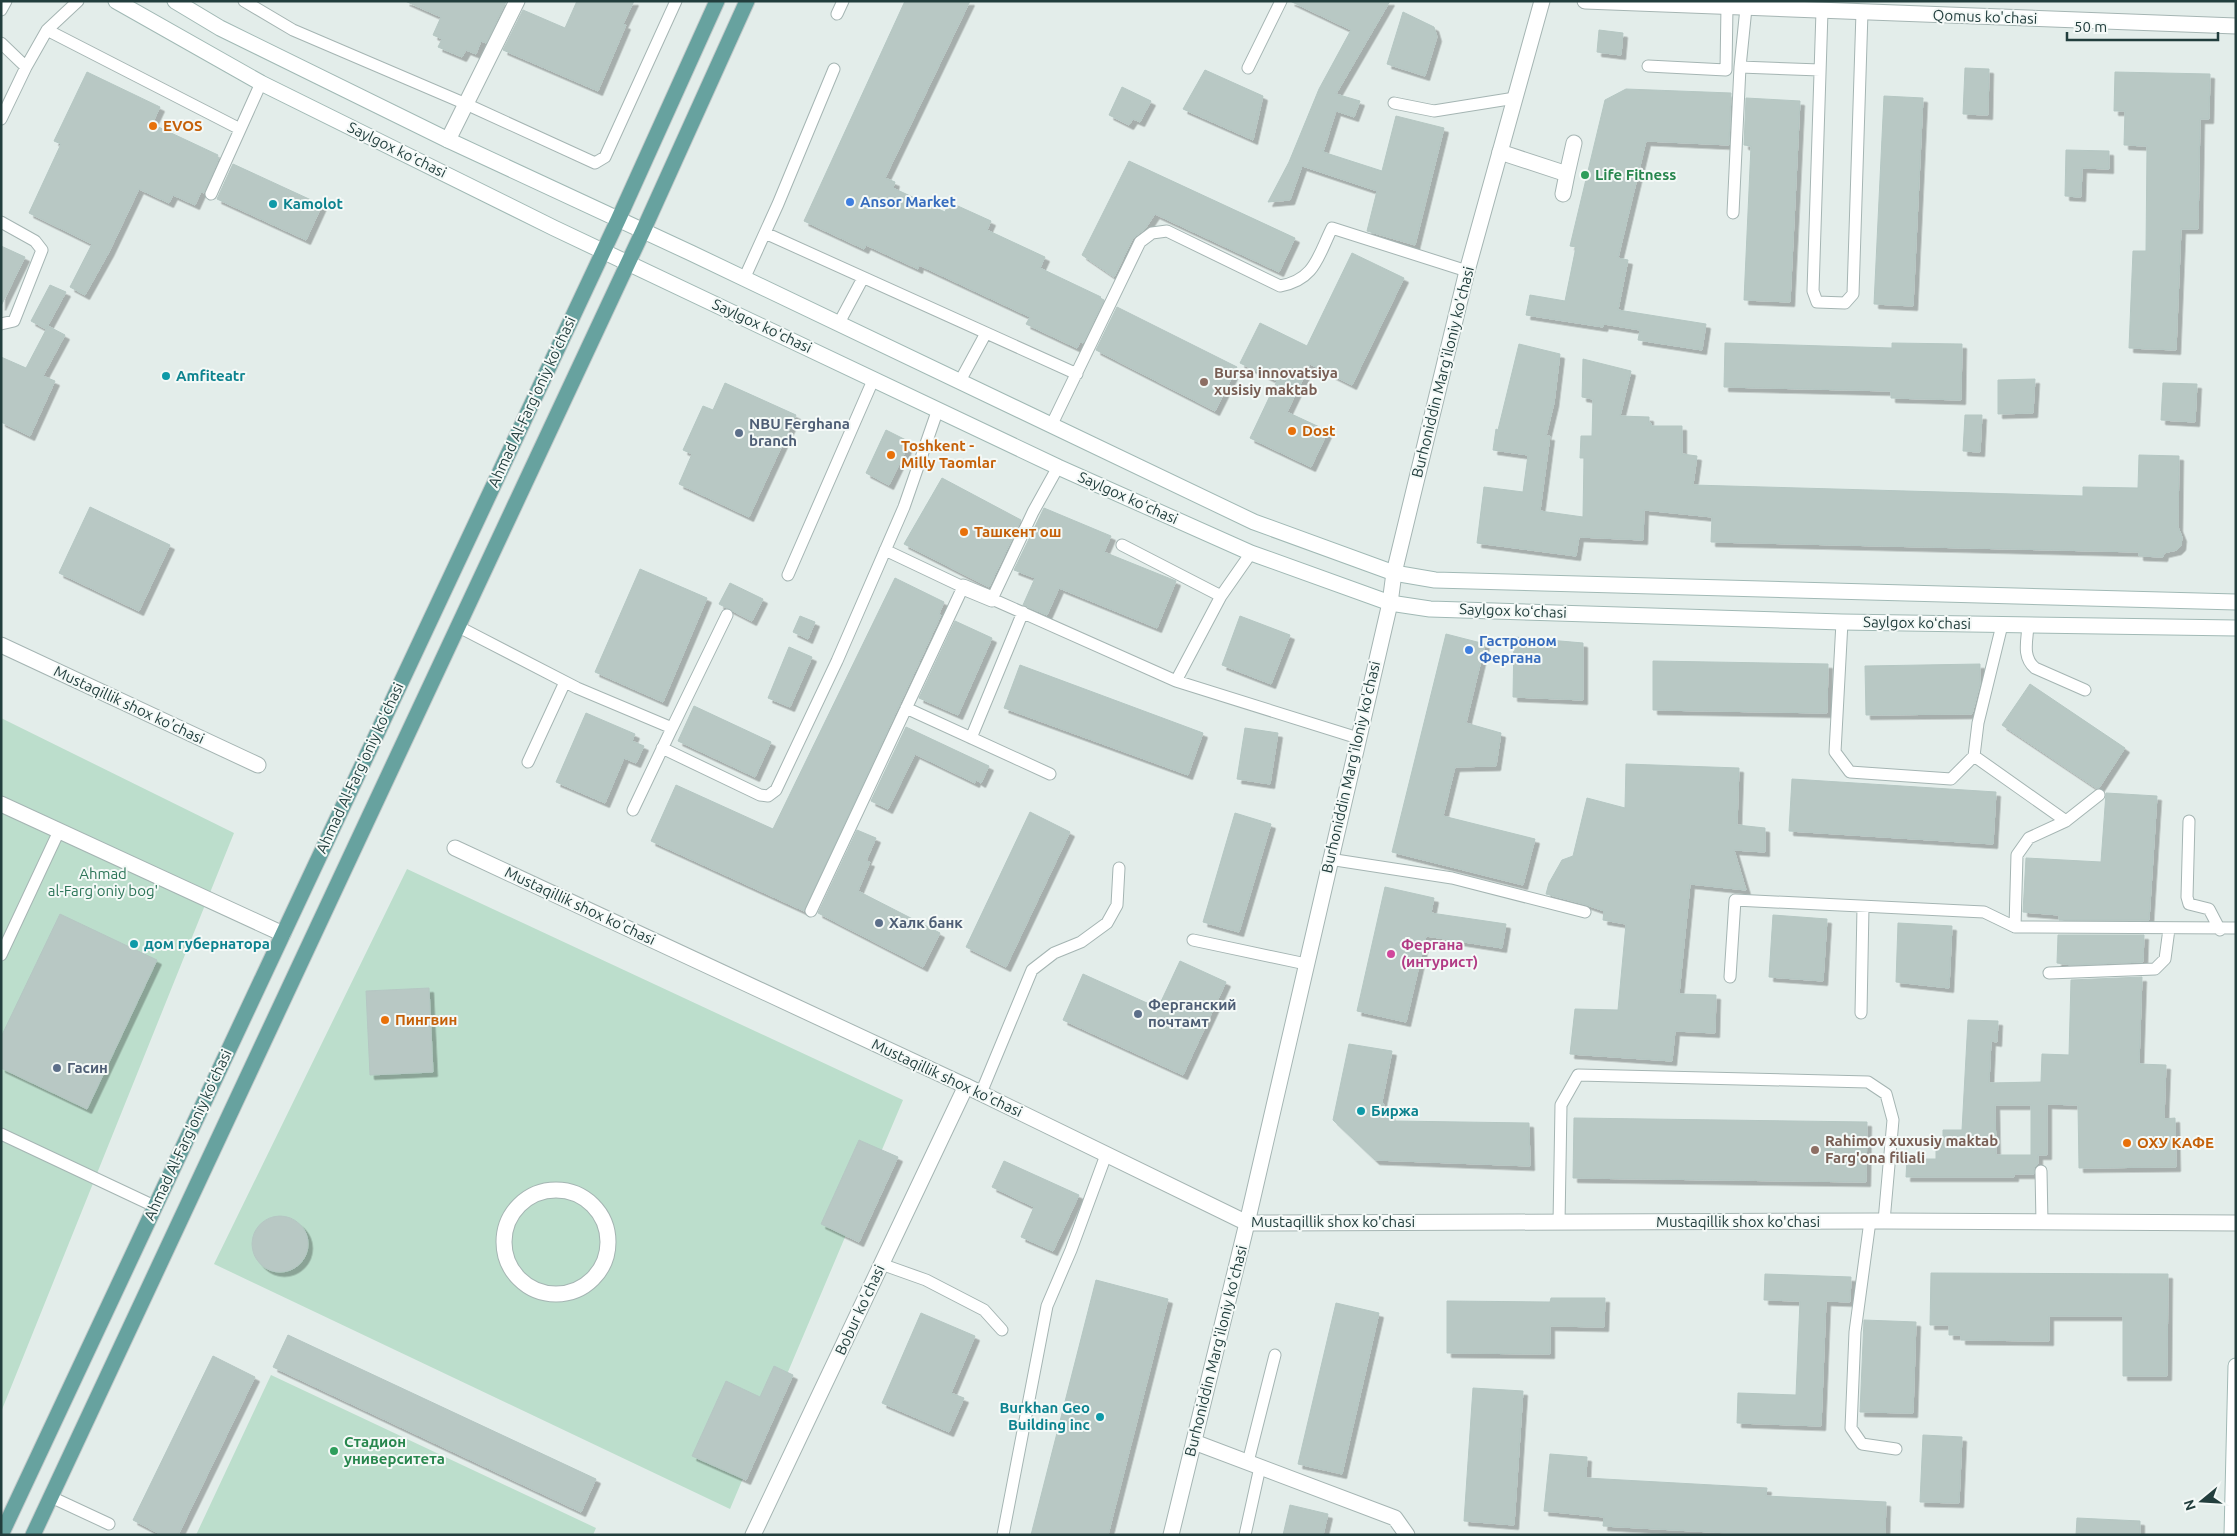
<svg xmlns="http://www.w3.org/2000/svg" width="2237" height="1536" font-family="Ubuntu,sans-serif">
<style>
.green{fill:#bcdecc}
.building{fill:#b8c8c4;stroke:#b5c7c3;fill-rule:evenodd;filter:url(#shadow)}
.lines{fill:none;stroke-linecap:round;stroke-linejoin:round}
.service-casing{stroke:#a5b5b3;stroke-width:13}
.pedestrian-casing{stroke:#a5b5b3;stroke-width:17}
.minor-casing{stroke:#a5b5b3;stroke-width:17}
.tertiary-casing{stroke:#a5b5b3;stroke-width:17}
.secondary-casing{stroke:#a1b9b5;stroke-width:17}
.primary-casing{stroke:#c1c9c9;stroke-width:17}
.service{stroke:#fff;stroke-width:11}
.pedestrian{stroke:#fff;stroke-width:15}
.minor{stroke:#fff;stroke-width:15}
.tertiary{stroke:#fff;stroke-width:15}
.secondary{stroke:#fff;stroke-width:15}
.primary{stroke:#67a29f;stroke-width:15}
.food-dot{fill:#e8710a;stroke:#f4f9f7;stroke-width:2}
.leisure-dot{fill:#2e9e5b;stroke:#f4f9f7;stroke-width:2}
.shop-dot{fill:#3f7fe0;stroke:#f4f9f7;stroke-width:2}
.culture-dot{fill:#0f9aa8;stroke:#f4f9f7;stroke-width:2}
.education-dot{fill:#8d6e63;stroke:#f4f9f7;stroke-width:2}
.service-dot{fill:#5c6f8a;stroke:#f4f9f7;stroke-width:2}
.hotel-dot{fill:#d1479c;stroke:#f4f9f7;stroke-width:2}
.labels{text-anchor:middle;stroke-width:4;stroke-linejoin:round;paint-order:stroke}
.street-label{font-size:15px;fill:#223e3d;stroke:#f4f9f7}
.food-label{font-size:15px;font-weight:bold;fill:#c56008;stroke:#f4f9f7;text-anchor:start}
.leisure-label{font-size:15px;font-weight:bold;fill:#27864d;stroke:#f4f9f7;text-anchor:start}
.shop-label{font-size:15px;font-weight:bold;fill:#366cbe;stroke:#f4f9f7;text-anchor:start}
.culture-label{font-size:15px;font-weight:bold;fill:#0d838f;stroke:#f4f9f7;text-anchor:start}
.education-label{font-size:15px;font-weight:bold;fill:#785e54;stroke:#f4f9f7;text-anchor:start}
.service-label{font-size:15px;font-weight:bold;fill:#4e5e75;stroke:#f4f9f7;text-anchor:start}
.park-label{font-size:15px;fill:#2c7558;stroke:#f4f9f7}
.hotel-label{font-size:15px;font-weight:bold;fill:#b23c85;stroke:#f4f9f7;text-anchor:start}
</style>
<defs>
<filter id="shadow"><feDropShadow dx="4.5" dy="4.5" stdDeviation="0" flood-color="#0004"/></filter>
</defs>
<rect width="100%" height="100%" fill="#e3edea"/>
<path class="green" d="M 1,718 L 234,833 L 1,1412 Z
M 407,869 L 903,1100 L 730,1509 L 214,1264 Z
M 271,1375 L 596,1528 L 593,1535 L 196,1535 Z"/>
<path class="building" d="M 405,1 L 503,1 L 506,2 L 486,43 L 481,41 L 476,54 L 466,50 L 462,57 L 438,47 L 442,39 L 433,35 L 441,17 Z
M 577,1 L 634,1 L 623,24 L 626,25 L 598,91 L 503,50 L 523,10 L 565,28 Z
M 905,1 L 970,1 L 885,178 L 895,182 L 893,188 L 945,212 L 949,202 L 991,221 L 987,230 L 1045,257 L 1040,268 L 1101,297 L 1100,298 L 1104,300 L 1083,343 L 1080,342 L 1077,348 L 1026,324 L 1030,317 L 919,265 L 918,269 L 866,245 L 864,249 L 804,221 Z
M 1290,1 L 1390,1 L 1336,94 L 1360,101 L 1354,117 L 1336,111 L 1323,152 L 1382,171 L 1396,116 L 1444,128 L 1415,245 L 1367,231 L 1377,191 L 1302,166 L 1290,200 L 1268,202 L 1289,162 L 1319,89 L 1351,30 Z
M 1403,12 L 1434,27 L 1437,37 L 1425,76 L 1387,64 Z
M 1599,30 L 1623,33 L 1621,55 L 1597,52 Z
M 1965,68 L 1989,69 L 1988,115 L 1963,114 Z
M 1205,70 L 1263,96 L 1253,140 L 1183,109 Z
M 87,72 L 160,107 L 152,124 L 218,155 L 217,157 L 219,158 L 204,193 L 201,192 L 195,205 L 173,195 L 169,203 L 139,189 L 109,252 L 85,295 L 70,287 L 92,244 L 29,213 L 61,144 L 54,141 Z
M 2115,72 L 2210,74 L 2209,119 L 2200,119 L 2198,229 L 2181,229 L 2176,350 L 2129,348 L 2133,251 L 2146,251 L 2147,146 L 2124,145 L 2125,111 L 2114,111 Z
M 1122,87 L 1151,101 L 1140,122 L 1133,119 L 1129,125 L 1109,115 Z
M 1626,89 L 1731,93 L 1729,145 L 1646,141 L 1618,258 L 1628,260 L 1618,310 L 1706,324 L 1702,350 L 1638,340 L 1640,330 L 1604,324 L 1603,327 L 1526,315 L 1530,295 L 1565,301 L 1576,247 L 1570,246 L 1605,100 Z
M 1884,96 L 1923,98 L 1913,306 L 1874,304 Z
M 1746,98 L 1800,101 L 1790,302 L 1744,300 L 1751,146 L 1744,145 Z
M 2066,150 L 2109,151 L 2109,169 L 2082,168 L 2081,197 L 2065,196 Z
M 1129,161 L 1295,238 L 1279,272 L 1155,214 L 1145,229 L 1133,238 L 1114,277 L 1082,255 Z
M 233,164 L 322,205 L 306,240 L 217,199 Z
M 1,246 L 25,257 L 1,306 Z
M 1352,253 L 1404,278 L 1352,385 L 1310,364 L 1287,412 L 1328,431 L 1311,467 L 1250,438 L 1277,381 L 1240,363 L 1260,323 L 1307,346 Z
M 50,285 L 66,292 L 46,329 L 31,321 Z
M 1117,307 L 1237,367 L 1215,411 L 1096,350 Z
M 48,326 L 65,335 L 43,376 L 55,381 L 30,436 L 1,422 L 1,357 L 26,368 Z
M 1725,343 L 1892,348 L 1892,343 L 1962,344 L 1961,400 L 1891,398 L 1891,391 L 1724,387 Z
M 1519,344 L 1560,354 L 1554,403 L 1546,436 L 1550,436 L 1540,511 L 1583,517 L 1584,458 L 1580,458 L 1581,436 L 1592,436 L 1593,399 L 1582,397 L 1583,359 L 1631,371 L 1620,416 L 1649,417 L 1649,423 L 1651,423 L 1651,426 L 1682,426 L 1682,454 L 1697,456 L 1693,485 L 2083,496 L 2083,487 L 2138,488 L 2139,455 L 2179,456 L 2178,527 L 2182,537 L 2181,546 L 2177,550 L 2164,553 L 2163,557 L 2139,556 L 2139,552 L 1711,542 L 1712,517 L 1644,510 L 1643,540 L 1579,537 L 1576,556 L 1477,543 L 1484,487 L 1523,492 L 1528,455 L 1493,450 L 1496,429 L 1498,430 Z
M 2035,379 L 2033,413 L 1998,414 L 1998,380 Z
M 725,383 L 796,415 L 749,517 L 679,484 L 692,454 L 683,450 L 703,406 L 713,410 Z
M 2163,383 L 2197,384 L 2195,422 L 2161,420 Z
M 1965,415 L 1982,415 L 1980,452 L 1963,451 Z
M 886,430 L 910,442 L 889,485 L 866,473 Z
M 942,478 L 1021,520 L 989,587 L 904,544 Z
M 90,507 L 170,545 L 139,611 L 59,573 Z
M 1044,508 L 1111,536 L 1104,552 L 1176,581 L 1157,628 L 1059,588 L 1047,615 L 1023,605 L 1035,578 L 1014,570 Z
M 640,569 L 707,598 L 663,702 L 595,672 Z
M 895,578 L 944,602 L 939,614 L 941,615 L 804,911 L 651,841 L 676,785 L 773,829 Z
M 730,583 L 763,599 L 752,621 L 719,604 Z
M 800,616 L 815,622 L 808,639 L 793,632 Z
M 1240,616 L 1290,635 L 1271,684 L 1222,665 Z
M 955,621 L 992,638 L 958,715 L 919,698 Z
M 1446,634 L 1485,644 L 1466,723 L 1501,733 L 1496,766 L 1455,767 L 1443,816 L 1535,839 L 1523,885 L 1392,852 Z
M 1514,637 L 1583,643 L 1583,700 L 1513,697 Z
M 789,647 L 812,657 L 790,707 L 768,698 Z
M 1653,661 L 1828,664 L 1827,713 L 1653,710 Z
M 1980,664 L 1980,684 L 1972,714 L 1866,715 L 1865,666 Z
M 1020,665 L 1203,733 L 1188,775 L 1004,708 Z
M 2030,684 L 2125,748 L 2099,788 L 2096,788 L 2002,725 Z
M 694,706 L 771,742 L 755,777 L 678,741 Z
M 586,713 L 635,734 L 632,741 L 644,746 L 636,763 L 624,758 L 605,803 L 556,782 Z
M 906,727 L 989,766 L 981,783 L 976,780 L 975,783 L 915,754 L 888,809 L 871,801 Z
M 1245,728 L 1278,733 L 1270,784 L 1237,779 Z
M 1626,764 L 1739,768 L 1737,825 L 1765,828 L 1765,852 L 1734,850 L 1746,890 L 1690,884 L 1679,994 L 1716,995 L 1715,1033 L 1675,1031 L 1672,1061 L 1570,1054 L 1575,1009 L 1618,1010 L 1626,924 L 1603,920 L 1604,911 L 1587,905 L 1546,894 L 1549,883 L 1562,860 L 1573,856 L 1587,798 L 1625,808 Z
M 1792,779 L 1996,792 L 1993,844 L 1789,831 Z
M 2106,793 L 2157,796 L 2149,920 L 2059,920 L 2059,915 L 2023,912 L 2026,858 L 2101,862 Z
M 1030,812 L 1070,832 L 1006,967 L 966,947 Z
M 1235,813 L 1271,824 L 1239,932 L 1203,922 Z
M 857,830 L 876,838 L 866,861 L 870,862 L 858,891 L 940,933 L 923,967 L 818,913 Z
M 1385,887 L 1434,898 L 1431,913 L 1506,924 L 1502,948 L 1426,936 L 1406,1022 L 1357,1011 Z
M 60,914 L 157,960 L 87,1109 L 1,1068 L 1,1037 Z
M 1773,915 L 1827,919 L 1823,981 L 1769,977 Z
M 1898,923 L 1952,926 L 1949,988 L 1896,982 Z
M 2058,935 L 2144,935 L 2143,962 L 2072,965 L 2057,963 Z
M 1180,961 L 1226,982 L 1183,1075 L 1063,1020 L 1083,974 L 1158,1008 Z
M 2142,977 L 2139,1064 L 2166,1065 L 2164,1119 L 2175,1118 L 2176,1167 L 2079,1168 L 2078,1105 L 2047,1104 L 2047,1155 L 2038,1155 L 2038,1164 L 2034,1168 L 2034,1174 L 2014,1174 L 2014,1177 L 1906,1177 L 1907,1159 L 1936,1159 L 1936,1139 L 1943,1139 L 1943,1130 L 1962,1130 L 1968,1020 L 1998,1021 L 1997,1042 L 1991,1041 L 1989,1083 L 2041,1082 L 2042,1054 L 2069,1055 L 2071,980 ZM 1995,1105 L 2031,1105 L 2031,1155 L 1996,1155 Z
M 429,988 L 433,1072 L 370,1075 L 366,991 Z
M 1349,1044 L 1392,1051 L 1382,1102 L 1394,1121 L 1529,1123 L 1530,1166 L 1375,1160 L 1333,1120 Z
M 1574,1118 L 1867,1122 L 1866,1182 L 1573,1178 Z
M 859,1140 L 898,1157 L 859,1242 L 821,1224 Z
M 1004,1161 L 1079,1195 L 1053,1251 L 1021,1237 L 1034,1207 L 992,1187 Z
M252 1244a28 28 0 1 1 56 0a28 28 0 1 1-56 0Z
M 1931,1273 L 2168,1274 L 2167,1376 L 2123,1376 L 2123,1316 L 2049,1316 L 2049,1341 L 1961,1340 L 1961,1335 L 1949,1335 L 1949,1325 L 1930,1325 Z
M 1765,1274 L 1851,1277 L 1850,1302 L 1826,1301 L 1821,1426 L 1737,1423 L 1738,1393 L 1796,1395 L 1800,1301 L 1764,1300 Z
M 1096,1280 L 1168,1299 L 1108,1535 L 1031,1535 Z
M 1551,1298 L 1605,1298 L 1604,1327 L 1550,1326 L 1550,1354 L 1447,1353 L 1447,1301 L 1550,1302 Z
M 1336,1303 L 1379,1313 L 1342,1474 L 1298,1464 Z
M 921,1313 L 975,1336 L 951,1393 L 964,1398 L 949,1432 L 882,1403 Z
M 1864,1320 L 1916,1322 L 1913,1413 L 1860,1412 Z
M 288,1335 L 596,1479 L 581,1512 L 273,1367 Z
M 213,1356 L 255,1377 L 178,1535 L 162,1535 L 133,1520 Z
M 774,1366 L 793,1375 L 746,1480 L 692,1456 L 726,1381 L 760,1397 Z
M 1473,1388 L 1523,1391 L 1514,1525 L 1464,1521 Z
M 1923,1435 L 1962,1437 L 1959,1503 L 1920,1502 Z
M 1550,1454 L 1587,1457 L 1586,1478 L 1767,1488 L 1766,1496 L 1886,1502 L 1885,1535 L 1765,1535 L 1603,1526 L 1604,1517 L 1544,1511 Z
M 1290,1505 L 1328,1514 L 1323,1535 L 1283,1535 Z
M 2077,1518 L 2140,1521 L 2140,1535 L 2076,1535 Z"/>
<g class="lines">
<g class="service-casing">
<path id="service" d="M 244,1 L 293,30 L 466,104 L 595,163 L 605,157 L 676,1
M 1,10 L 6,1
M 1822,11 L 1813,291 L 1817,302 L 1845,303 L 1853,294 L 1862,12
M 837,14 L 843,1
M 47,30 L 240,129
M 1,43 L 26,67
M 1648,66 L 1726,70 L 1727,6
M 1740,67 L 1820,70
M 1248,68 L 1281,1
M 1394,103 L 1434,111 L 1515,98
M 1,119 L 26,67 L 47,30 L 78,1
M 211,194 L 261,83
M 1733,213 L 1740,67 L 1746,8
M 1,222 L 35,241 L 42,250 L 14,321 L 1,324
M 765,233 L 1077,374
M 744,279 L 778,204 L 834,69
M 839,323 L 863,278
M 960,381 L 986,333
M 1051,426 L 1140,242 L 1152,233 L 1167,231 L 1280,286 C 1315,280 1318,256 1332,228 L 1467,271
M 1058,467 L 1033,512 L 992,599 L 1176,681
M 1122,545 L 1221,596 L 1251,553
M 788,575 L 874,378
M 1221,596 L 1176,681 L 1358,738
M 1842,622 L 1835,752 L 1850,772 L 1951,779 L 1974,756 L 1978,723 L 2002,625
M 457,626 L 577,688 L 672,728 L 633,810
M 2028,626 C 2027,641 2022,657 2035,668 L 2085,690
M 906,708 L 1050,774
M 672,728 L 727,615
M 971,738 L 1023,612
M 662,748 L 760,795 L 768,796 L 776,790 L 837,661 L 904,507 L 938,409
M 1974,756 L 2066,821
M 528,762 L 565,682
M 2189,821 L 2187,897 L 2189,904 L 2209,909 L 2220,930
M 1329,859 L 1452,878 L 1585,912
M 811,911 L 963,587 L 885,550
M 2015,927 L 2017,855 L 2029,838 L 2066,821 L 2099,795
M 1193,940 L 1306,964
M 1,955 L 59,831
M 2049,973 L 2155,969 L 2165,959 L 2169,929
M 1730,977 L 1735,900 L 1984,912 L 2015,927 L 2236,928
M 1861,1013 L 1863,907
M 981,1093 L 1032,970 L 1054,953 L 1081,942 L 1107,923 L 1117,905 L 1119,868
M 1,1134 L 154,1206
M 2041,1171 L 2042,1222
M 1870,1221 L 1855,1332 L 1851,1428 L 1862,1444 L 1896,1449
M 1559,1223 L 1561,1105 L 1578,1075 L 1868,1082 L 1886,1094 L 1893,1120 L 1884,1221
M 881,1264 L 926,1280 L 984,1310 L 1002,1330
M 1248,1462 L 1275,1355
M 51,1497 L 109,1524
M 1003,1535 L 1047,1306 L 1071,1250 L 1106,1155
M 1245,1535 L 1260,1467"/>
</g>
<g class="pedestrian-casing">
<path id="pedestrian" d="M 1,645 L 258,765
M 455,848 L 966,1086
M504 1242a52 52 0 1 1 104 0a52 52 0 1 1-104 0Z"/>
</g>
<g class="minor-casing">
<path id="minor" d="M 1585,1 L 2236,26
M 448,140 L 517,1
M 1500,152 L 1567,174 L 1574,143
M 1563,194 L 1567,174
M 963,587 L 992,599
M 1,804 L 283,934
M 1194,1442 L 1395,1518 L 1407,1535
M 753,1535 L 966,1086 L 1247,1223"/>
</g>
<g class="tertiary-casing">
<path id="tertiary" d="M 1247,1223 L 1884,1221 L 2236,1223
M 1171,1535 L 1247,1223 L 1390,603 L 1394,573 L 1467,271 L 1542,1"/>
</g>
<g class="secondary-casing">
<path id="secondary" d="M 116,1 L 261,83 L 554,228 L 1058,467 L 1251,553 L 1390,603 L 1430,609 L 1842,622 L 2236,628
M 175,1 L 220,28 L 448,140 L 691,253 L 1254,522 L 1394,573 L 1435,580 L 2236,602
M 2232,1535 L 2236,1366"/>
</g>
<g class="primary-casing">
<path id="primary" d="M 1,1535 L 618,220 L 717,1
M 33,1535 L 643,231 L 747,1"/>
</g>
<use href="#service" class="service"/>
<use href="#pedestrian" class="pedestrian"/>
<use href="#minor" class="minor"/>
<use href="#tertiary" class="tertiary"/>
<use href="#secondary" class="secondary"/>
<use href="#primary" class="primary"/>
</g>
<g class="food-dot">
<circle cx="153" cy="126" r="5"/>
<circle cx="1292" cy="431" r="5"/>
<circle cx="891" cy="455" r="5"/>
<circle cx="964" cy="532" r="5"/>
<circle cx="385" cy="1020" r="5"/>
<circle cx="2127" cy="1143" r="5"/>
</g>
<g class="leisure-dot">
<circle cx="1585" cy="175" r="5"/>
<circle cx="334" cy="1451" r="5"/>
</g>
<g class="shop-dot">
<circle cx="850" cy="202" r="5"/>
<circle cx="1469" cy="650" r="5"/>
</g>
<g class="culture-dot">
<circle cx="273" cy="204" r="5"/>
<circle cx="166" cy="376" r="5"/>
<circle cx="134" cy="944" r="5"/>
<circle cx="1361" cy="1111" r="5"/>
<circle cx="1100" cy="1417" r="5"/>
</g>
<g class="education-dot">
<circle cx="1204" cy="382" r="5"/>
<circle cx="1815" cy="1150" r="5"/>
</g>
<g class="service-dot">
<circle cx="739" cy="433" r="5"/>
<circle cx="879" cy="923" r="5"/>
<circle cx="1138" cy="1014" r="5"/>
<circle cx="57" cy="1068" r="5"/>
</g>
<circle class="hotel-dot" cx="1391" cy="954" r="5"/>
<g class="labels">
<g class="street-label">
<text transform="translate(1985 17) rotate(2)" y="5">Qomus ko'chasi</text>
<text transform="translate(397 150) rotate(26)" y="5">Saylgox koʻchasi</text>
<text transform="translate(762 326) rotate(25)" y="5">Saylgox koʻchasi</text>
<text transform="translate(1443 372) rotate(-76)" y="5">Burhoniddin Marg'iloniy ko'chasi</text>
<text transform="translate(532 402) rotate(-65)" y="5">Ahmad Al-Farg'oniy ko'chasi</text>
<text transform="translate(1128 498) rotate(24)" y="5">Saylgox koʻchasi</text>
<text transform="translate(1513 611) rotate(2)" y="5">Saylgox koʻchasi</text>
<text transform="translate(1917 623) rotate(1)" y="5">Saylgox koʻchasi</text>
<text transform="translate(129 705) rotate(25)" y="5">Mustaqillik shox ko'chasi</text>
<text transform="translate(1351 767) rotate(-77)" y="5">Burhoniddin Marg'iloniy ko'chasi</text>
<text transform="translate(360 768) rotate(-65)" y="5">Ahmad Al-Farg'oniy ko'chasi</text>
<text transform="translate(580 906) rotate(25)" y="5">Mustaqillik shox ko'chasi</text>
<text transform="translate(947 1078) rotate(25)" y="5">Mustaqillik shox ko'chasi</text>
<text transform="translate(188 1135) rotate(-65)" y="5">Ahmad Al-Farg'oniy ko'chasi</text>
<text x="1333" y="1227">Mustaqillik shox ko'chasi</text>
<text x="1738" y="1227">Mustaqillik shox ko'chasi</text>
<text transform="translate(860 1310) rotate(-65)" y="5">Bobur ko'chasi</text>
<text transform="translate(1216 1351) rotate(-76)" y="5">Burhoniddin Marg'iloniy ko'chasi</text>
</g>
<g class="food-label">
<text x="163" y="131">EVOS</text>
<text x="1302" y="436">Dost</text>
<text x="901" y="451">Toshkent -<tspan x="901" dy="17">Milly Taomlar</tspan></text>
<text x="974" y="537">Ташкент ош</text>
<text x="395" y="1025">Пингвин</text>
<text x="2137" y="1148">ОХУ КАФЕ</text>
</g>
<g class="leisure-label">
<text x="1595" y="180">Life Fitness</text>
<text x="344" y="1447">Стадион<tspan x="344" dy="17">университета</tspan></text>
</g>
<g class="shop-label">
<text x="860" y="207">Ansor Market</text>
<text x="1479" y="646">Гастроном<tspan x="1479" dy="17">Фергана</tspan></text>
</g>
<g class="culture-label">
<text x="283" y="209">Kamolot</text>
<text x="176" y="381">Amfiteatr</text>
<text x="144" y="949">дом губернатора</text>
<text x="1371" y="1116">Биржа</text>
<text x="1090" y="1413" text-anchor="end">Burkhan Geo<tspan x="1090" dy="17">Building inc</tspan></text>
</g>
<g class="education-label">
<text x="1214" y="378">Bursa innovatsiya<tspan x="1214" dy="17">xusisiy maktab</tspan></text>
<text x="1825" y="1146">Rahimov xuxusiy maktab<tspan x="1825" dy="17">Farg'ona filiali</tspan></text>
</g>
<g class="service-label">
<text x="749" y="429">NBU Ferghana<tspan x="749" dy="17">branch</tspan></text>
<text x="889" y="928">Халк банк</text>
<text x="1148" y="1010">Ферганский<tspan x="1148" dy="17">почтамт</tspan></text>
<text x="67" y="1073">Гасин</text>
</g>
<g class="park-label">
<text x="103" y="879">Ahmad<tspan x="103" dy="17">al-Farg'oniy bog'</tspan></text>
</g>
<g class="hotel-label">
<text x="1401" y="950">Фергана<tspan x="1401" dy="17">(интурист)</tspan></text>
</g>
</g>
<rect width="2237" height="1536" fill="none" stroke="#223e3d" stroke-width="5"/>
<g transform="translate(2202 1501) rotate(252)" stroke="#f4f9f7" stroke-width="4" paint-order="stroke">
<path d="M0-4L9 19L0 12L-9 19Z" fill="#223e3d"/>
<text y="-8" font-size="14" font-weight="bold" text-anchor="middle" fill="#223e3d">N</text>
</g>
<path d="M2067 32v8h151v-8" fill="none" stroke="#223e3d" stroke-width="2.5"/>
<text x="2074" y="32" font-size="15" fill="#223e3d" stroke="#f4f9f7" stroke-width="4" paint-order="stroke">50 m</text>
</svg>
